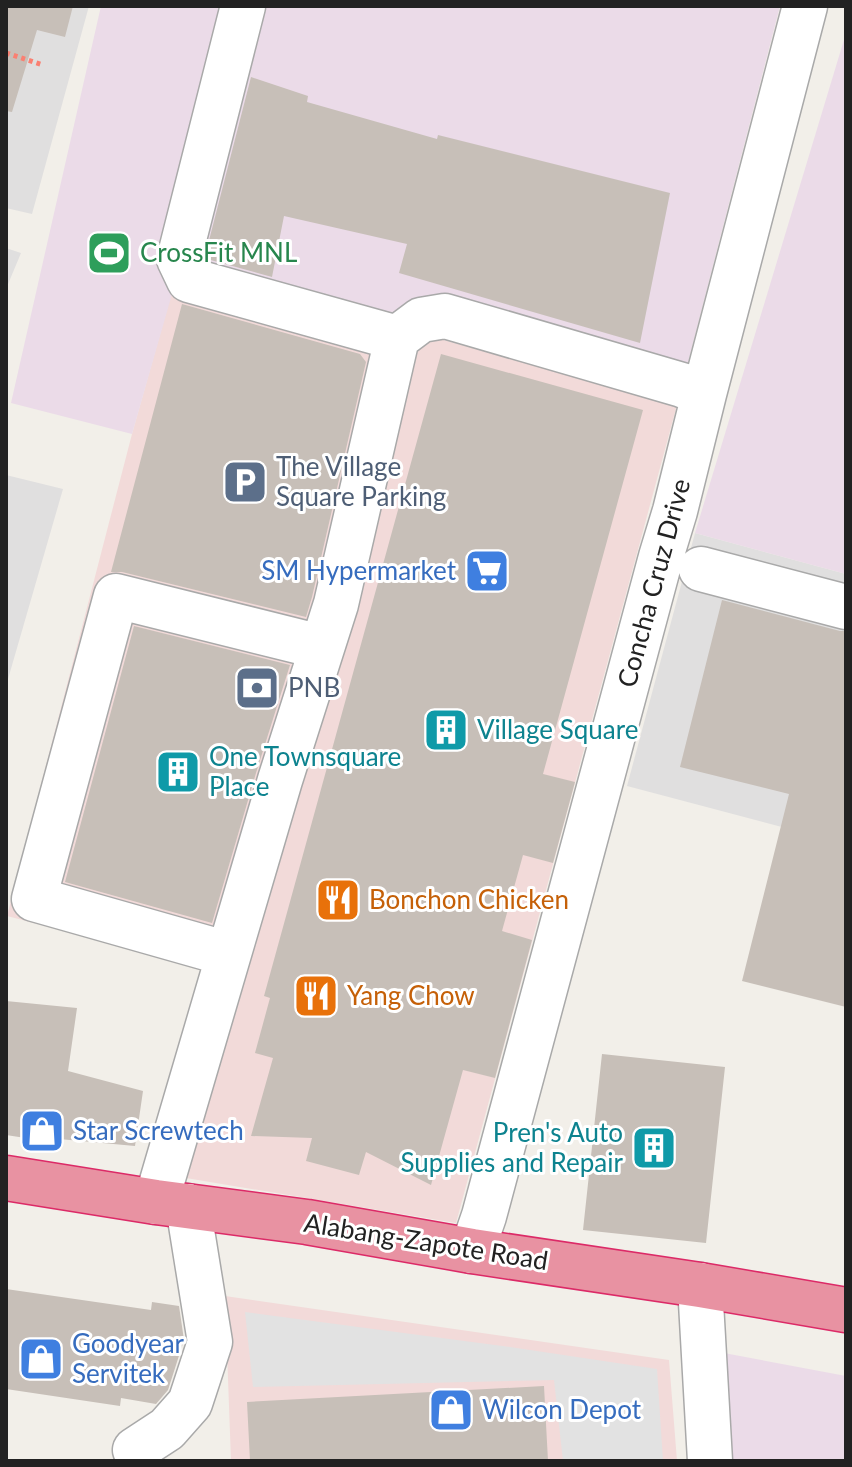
<svg xmlns="http://www.w3.org/2000/svg" width="852" height="1467" font-family="Lato,sans-serif">
<style>
.residential{fill:#e0dfdf}
.commercial{fill:#f2dad9}
.industrial{fill:#ebdbe8}
.parking{fill:#e2e2e2}
.building{fill:#c7bfb8}
.lines{fill:none;stroke-linecap:round;stroke-linejoin:round}
.minor-casing{stroke:#a9a9a9;stroke-width:47}
.highway-casing{stroke:#dc2a67;stroke-width:47}
.path{stroke:#fa8072;stroke-width:5;stroke-dasharray:4 4;stroke-linecap:butt}
.minor{stroke:#fff;stroke-width:44}
.highway{stroke:#e892a2;stroke-width:44}
.labels{text-anchor:middle;stroke-width:6;stroke-linejoin:round;paint-order:stroke}
.leisure-label{font-size:26px;fill:#27864d;stroke:#fff;text-anchor:start}
.service-label{font-size:26px;fill:#4e5e75;stroke:#fff;text-anchor:start}
.shop-label{font-size:26px;fill:#366cbe;stroke:#fff;text-anchor:start}
.street-label{font-size:26px;fill:#222;stroke:#fff}
.culture-label{font-size:26px;fill:#0d838f;stroke:#fff;text-anchor:start}
.food-label{font-size:26px;fill:#c56008;stroke:#fff;text-anchor:start}
</style>
<rect width="100%" height="100%" fill="#f2efe9"/>
<path class="residential" d="M 6,6 L 89,6 L 32,214 L 6,208 Z
M 6,248 L 21,253 L 6,289 Z
M 6,475 L 63,489 L 6,686 Z
M 695,533 L 846,574 L 846,844 L 627,786 Z"/>
<path class="commercial" d="M 179,266 L 677,405 L 456,1223 L 186,1178 L 240,976 L 7,916 L 132,434 Z
M 225,1296 L 669,1360 L 677,1461 L 231,1461 Z"/>
<path class="industrial" d="M 101,6 L 780,6 L 677,405 L 180,266 L 132,434 L 11,403 Z
M 846,33 L 846,574 L 695,533 Z
M 724,1353 L 846,1376 L 846,1461 L 730,1461 Z"/>
<path class="parking" d="M 245,1312 L 510,1347 L 657,1369 L 663,1461 L 563,1461 L 554,1380 L 253,1387 Z"/>
<path class="building" d="M 6,6 L 73,6 L 65,37 L 37,30 L 12,112 L 6,111 Z
M 251,77 L 308,96 L 307,102 L 437,139 L 438,135 L 670,193 L 640,343 L 399,273 L 407,244 L 284,216 L 272,277 L 207,259 L 205,256 Z
M 182,304 L 360,354 L 366,362 L 312,597 L 306,617 L 122,572 L 111,572 Z
M 441,354 L 643,410 L 543,774 L 575,782 L 553,863 L 523,855 L 502,931 L 532,940 L 495,1078 L 463,1070 L 431,1185 L 366,1152 L 359,1175 L 306,1161 L 312,1138 L 251,1136 L 273,1058 L 255,1053 L 270,998 L 264,996 Z
M 722,600 L 840,631 L 846,631 L 846,1007 L 742,981 L 789,794 L 680,767 Z
M 134,626 L 290,665 L 256,773 L 212,923 L 65,882 Z
M 6,1001 L 77,1008 L 68,1071 L 143,1091 L 135,1146 L 59,1139 L 58,1143 L 6,1135 Z
M 602,1054 L 725,1067 L 706,1243 L 583,1230 Z
M 6,1289 L 151,1310 L 152,1302 L 179,1306 L 184,1340 L 168,1390 L 156,1404 L 121,1398 L 120,1406 L 6,1389 Z
M 544,1386 L 548,1461 L 250,1461 L 247,1402 Z"/>
<g class="lines">
<g class="minor-casing">
<path id="minor" d="M 243,6 L 179,259 L 189,280 L 397,338
M 701,569 L 846,607
M 228,954 L 34,899 L 116,596 L 321,647
M 156,1202 L 280,780 L 336,604 L 397,338 L 421,320 L 445,316 L 682,385 L 704,394
M 472,1251 L 484,1216 L 661,557 L 675,511 L 704,394 L 805,6
M 700,1285 L 710,1461
M 135,1450 L 167,1429 L 190,1403 L 210,1342 L 188,1206"/>
</g>
<g class="highway-casing">
<path id="highway" d="M 6,1178 L 156,1202 L 307,1222 L 472,1251 L 700,1285 L 846,1310"/>
</g>
<path class="path" d="M 6,53 L 43,65"/>
<use href="#minor" class="minor"/>
<use href="#highway" class="highway"/>
</g>
<defs>
<g id="stadium-square" transform="scale(2.3)"><rect x="-9" y="-9" width="18" height="18" rx="4" fill="#2e9e5b" stroke="#fff"/><path d="M0-5a6.5 5 0 1 0 0 10a6.5 5 0 1 0 0-10ZM-3.5-1.8h7v3.6h-7Z" fill="#fff"/></g>
<g id="parking-square" transform="scale(2.3)"><rect x="-9" y="-9" width="18" height="18" rx="4" fill="#5c6f8a" stroke="#fff"/><path d="M-3.5-5.5H1a3.5 3.5 0 0 1 0 7H-1V5.5H-3.5ZM-1-3.4V-.6H.8a1.4 1.4 0 0 0 0-2.8Z" fill="#fff"/></g>
<g id="supermarket-square" transform="scale(2.3)"><rect x="-9" y="-9" width="18" height="18" rx="4" fill="#3f7fe0" stroke="#fff"/><path d="M-6-5.5h2.5l.6 2H6L4.5 2H-2.5L-4.4-4H-6ZM-1.5 3.2a1.3 1.3 0 1 0 .1 0ZM3 3.2a1.3 1.3 0 1 0 .1 0Z" fill="#fff"/></g>
<g id="bank-square" transform="scale(2.3)"><rect x="-9" y="-9" width="18" height="18" rx="4" fill="#5c6f8a" stroke="#fff"/><path d="M-6-4H6V4H-6ZM0-2.3a2.3 2.3 0 1 0 0 4.6a2.3 2.3 0 1 0 0-4.6Z" fill="#fff"/></g>
<g id="building-square" transform="scale(2.3)"><rect x="-9" y="-9" width="18" height="18" rx="4" fill="#0f9aa8" stroke="#fff"/><path d="M-4-6H4V6H1V3H-1V6H-4ZM-2.5-4.3h1.7v1.8h-1.7ZM.8-4.3h1.7v1.8H.8ZM-2.5-1h1.7V.8h-1.7ZM.8-1h1.7V.8H.8Z" fill="#fff"/></g>
<g id="restaurant-square" transform="scale(2.3)"><rect x="-9" y="-9" width="18" height="18" rx="4" fill="#e8710a" stroke="#fff"/><path d="M-5-6h1v4h1v-4h1v4h1v-4h1v5L-1.5 .5V6h-2V.5L-5-1ZM5-6V6H3V1.5H1.5Q1.5-4 5-6Z" fill="#fff"/></g>
<g id="shop-square" transform="scale(2.3)"><rect x="-9" y="-9" width="18" height="18" rx="4" fill="#3f7fe0" stroke="#fff"/><path d="M-5-2.5h2.3a2.7 3.5 0 0 1 5.4 0H5L5.5 6h-11ZM-1.5-2.5h3a1.5 2.3 0 0 0-3 0Z" fill="#fff"/></g>
</defs>
<g fill-rule="evenodd">
<use href="#stadium-square" x="109" y="253"/>
<use href="#parking-square" x="245" y="482"/>
<use href="#supermarket-square" x="487" y="571"/>
<use href="#bank-square" x="257" y="688"/>
<use href="#building-square" x="446" y="730"/>
<use href="#building-square" x="178" y="772"/>
<use href="#restaurant-square" x="338" y="900"/>
<use href="#restaurant-square" x="316" y="996"/>
<use href="#shop-square" x="42" y="1131"/>
<use href="#building-square" x="654" y="1148"/>
<use href="#shop-square" x="41" y="1359"/>
<use href="#shop-square" x="451" y="1410"/>
</g>
<g class="labels">
<g class="leisure-label">
<text x="140" y="262">CrossFit MNL</text>
</g>
<g class="service-label">
<text x="276" y="476">The Village<tspan x="276" dy="30">Square Parking</tspan></text>
<text x="288" y="697">PNB</text>
</g>
<g class="shop-label">
<text x="456" y="580" text-anchor="end">SM Hypermarket</text>
<text x="73" y="1140">Star Screwtech</text>
<text x="72" y="1353">Goodyear<tspan x="72" dy="30">Servitek</tspan></text>
<text x="482" y="1419">Wilcon Depot</text>
</g>
<g class="street-label">
<text transform="translate(654 583) rotate(-75)" y="9">Concha Cruz Drive</text>
<text transform="translate(426 1242) rotate(9)" y="9">Alabang-Zapote Road</text>
</g>
<g class="culture-label">
<text x="477" y="739">Village Square</text>
<text x="209" y="766">One Townsquare<tspan x="209" dy="30">Place</tspan></text>
<text x="623" y="1142" text-anchor="end">Pren's Auto<tspan x="623" dy="30">Supplies and Repair</tspan></text>
</g>
<g class="food-label">
<text x="369" y="909">Bonchon Chicken</text>
<text x="347" y="1005">Yang Chow</text>
</g>
</g>
<rect width="852" height="1467" fill="none" stroke="#222222" stroke-width="16"/>
</svg>
